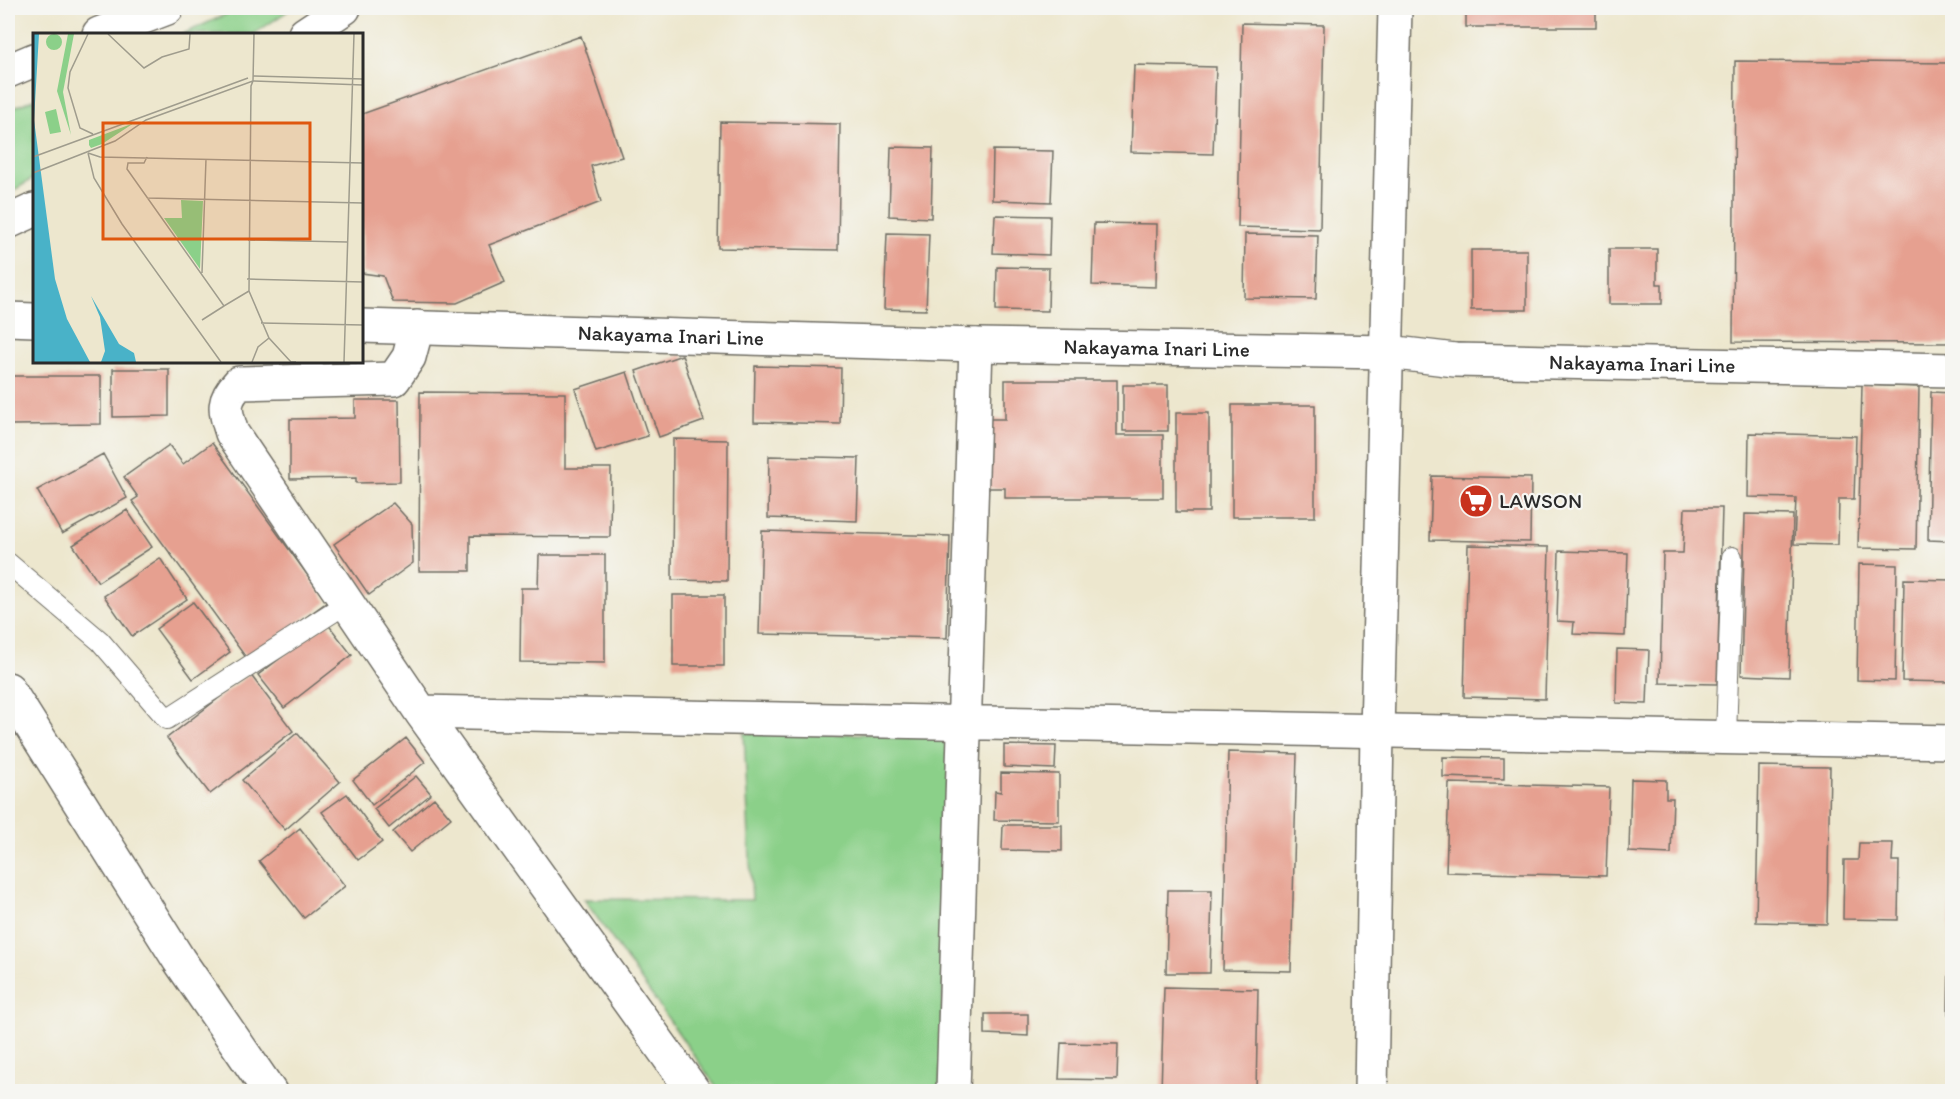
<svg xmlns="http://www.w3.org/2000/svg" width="1960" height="1099" font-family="Itim,sans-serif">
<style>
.green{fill:#8bd089;stroke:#5b7e5a;stroke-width:1.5}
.building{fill:#e6a090}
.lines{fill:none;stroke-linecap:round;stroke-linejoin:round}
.lane-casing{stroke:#6f6d64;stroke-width:22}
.street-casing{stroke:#6f6d64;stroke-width:36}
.secondary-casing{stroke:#6f6d64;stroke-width:36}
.highway-casing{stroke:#6f6d64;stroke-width:36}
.lane{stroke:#fff;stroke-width:20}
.street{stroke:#fff;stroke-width:33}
.secondary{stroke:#fff;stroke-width:33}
.highway{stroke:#fff;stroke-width:33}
.labels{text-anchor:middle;stroke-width:4.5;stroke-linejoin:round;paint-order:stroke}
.street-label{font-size:21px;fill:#2b2b2b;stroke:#f6f6f2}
.poi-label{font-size:21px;fill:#2b2b2b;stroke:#f6f6f2;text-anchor:start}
.inset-road{fill:none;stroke:#9f9c8d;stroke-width:1.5}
.view{fill:#df570e;fill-opacity:0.15;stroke:#df570e;stroke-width:3}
.inset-edge{fill:none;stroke:#2b2b2b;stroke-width:3}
</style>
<rect width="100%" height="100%" fill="#f6f6f2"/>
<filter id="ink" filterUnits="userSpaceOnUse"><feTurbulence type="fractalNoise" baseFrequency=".0167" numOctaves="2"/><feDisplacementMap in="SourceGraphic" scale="12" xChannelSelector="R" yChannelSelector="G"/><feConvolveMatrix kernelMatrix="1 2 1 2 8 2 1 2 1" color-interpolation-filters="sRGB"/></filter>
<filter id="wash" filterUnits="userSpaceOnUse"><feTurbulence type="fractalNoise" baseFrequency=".008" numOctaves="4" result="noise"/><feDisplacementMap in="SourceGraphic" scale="24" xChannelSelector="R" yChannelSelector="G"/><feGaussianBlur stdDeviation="1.35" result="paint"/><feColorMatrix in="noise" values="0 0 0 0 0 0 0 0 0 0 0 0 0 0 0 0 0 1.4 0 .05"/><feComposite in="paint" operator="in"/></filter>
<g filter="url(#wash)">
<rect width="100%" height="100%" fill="#ede7ce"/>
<path class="green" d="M 240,8 L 292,8 L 254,34 L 183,34 Z
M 34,99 L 34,178 L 8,194 L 8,110 Z
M 744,733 L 945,735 L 951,748 L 940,1091 L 719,1091 L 584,899 L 752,900 Z"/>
<g id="blocks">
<path class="building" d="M 1466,8 L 1596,8 L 1596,27 L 1466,27 Z
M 1242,23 L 1324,25 L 1320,229 L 1238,227 Z
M 581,36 L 622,157 L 591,166 L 601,202 L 489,245 L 505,282 L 457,303 L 393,302 L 383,276 L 362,273 L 362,114 Z
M 1735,61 L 1952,63 L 1952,343 L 1733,342 Z
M 1134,65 L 1216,67 L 1213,154 L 1131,152 Z
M 720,122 L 840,124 L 838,250 L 718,248 Z
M 891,147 L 933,148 L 931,218 L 889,216 Z
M 993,150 L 1053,151 L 1051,202 L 992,200 Z
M 995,215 L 1050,216 L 1049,255 L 993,253 Z
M 1094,223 L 1157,224 L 1156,287 L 1092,285 Z
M 887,233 L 929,234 L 926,310 L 884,309 Z
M 1245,234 L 1318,235 L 1316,299 L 1244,298 Z
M 1609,249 L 1657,249 L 1657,284 L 1662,284 L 1662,304 L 1609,304 Z
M 1471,250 L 1527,250 L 1527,310 L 1471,310 Z
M 997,267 L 1049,268 L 1048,311 L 996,310 Z
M 682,355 L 704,421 L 659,437 L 636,371 Z
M 755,366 L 841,368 L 840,424 L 754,422 Z
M 113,369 L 169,369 L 169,416 L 113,417 Z
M 627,372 L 648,436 L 596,452 L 575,389 Z
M 10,376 L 101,376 L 101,424 L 10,425 Z
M 1005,380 L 1117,380 L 1117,435 L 1163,435 L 1163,498 L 1005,498 L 1005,488 L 986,488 L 986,419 L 1005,419 Z
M 1123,385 L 1168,385 L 1168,431 L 1123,431 Z
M 1862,385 L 1919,387 L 1916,549 L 1858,548 Z
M 420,392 L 565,393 L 565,468 L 611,468 L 610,537 L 470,536 L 470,571 L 419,571 Z
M 1931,392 L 1952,393 L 1952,541 L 1928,540 Z
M 355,400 L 399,400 L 400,482 L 356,483 L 356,478 L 290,479 L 290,419 L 355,418 Z
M 1232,405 L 1315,405 L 1315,517 L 1232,517 Z
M 1176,413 L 1209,413 L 1209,512 L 1176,512 Z
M 1749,433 L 1856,436 L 1854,499 L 1839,499 L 1838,545 L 1794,544 L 1796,498 L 1748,497 Z
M 673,439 L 728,440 L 727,581 L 672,580 Z
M 212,443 L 327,602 L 247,659 L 132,501 L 138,497 L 124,477 L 169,445 L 183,464 Z
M 103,454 L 127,498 L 62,534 L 37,490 Z
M 769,456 L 859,458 L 857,521 L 768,518 Z
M 1432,476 L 1531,478 L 1530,542 L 1430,540 Z
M 393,503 L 412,524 L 413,563 L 369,595 L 334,544 Z
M 1685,508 L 1722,508 L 1717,684 L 1660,683 L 1663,553 L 1683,553 Z
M 127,510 L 152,547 L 98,582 L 73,545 Z
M 1745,514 L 1793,515 L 1789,677 L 1741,675 Z
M 762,531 L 950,536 L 947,638 L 759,634 Z
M 1468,545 L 1549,547 L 1545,699 L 1464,697 Z
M 1559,551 L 1628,553 L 1625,636 L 1573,634 L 1574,622 L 1557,621 Z
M 539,555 L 605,555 L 605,663 L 520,662 L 521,588 L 538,588 Z
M 160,558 L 187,599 L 132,636 L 104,596 Z
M 1859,564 L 1897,565 L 1895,681 L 1857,680 Z
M 1904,579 L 1952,580 L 1952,682 L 1902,681 Z
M 673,595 L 724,595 L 724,666 L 673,666 Z
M 193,602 L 230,652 L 193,679 L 156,629 Z
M 327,623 L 352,655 L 284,708 L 258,675 Z
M 1617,649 L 1649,650 L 1647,704 L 1616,703 Z
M 250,674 L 293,731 L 210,794 L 167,738 Z
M 297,733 L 340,782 L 285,830 L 242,780 Z
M 406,738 L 425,762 L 372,805 L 353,780 Z
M 1004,745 L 1056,746 L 1055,769 L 1004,767 Z
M 1228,752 L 1297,754 L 1291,971 L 1223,970 Z
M 1443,757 L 1504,758 L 1504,779 L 1443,777 Z
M 1759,766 L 1830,767 L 1827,924 L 1756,922 Z
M 1001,773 L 1059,774 L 1059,821 L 994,820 L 995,791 L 1001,792 Z
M 416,776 L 431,794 L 389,828 L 374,809 Z
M 1631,779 L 1666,780 L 1666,798 L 1673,798 L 1671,854 L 1629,852 Z
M 1449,783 L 1609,787 L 1606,876 L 1446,872 Z
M 347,794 L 382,842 L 358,860 L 322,812 Z
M 434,798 L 451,818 L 410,852 L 393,832 Z
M 1003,825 L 1062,825 L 1062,851 L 1002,850 Z
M 300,828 L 345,886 L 304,918 L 259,861 Z
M 1859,843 L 1893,843 L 1892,861 L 1899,861 L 1898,920 L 1843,919 L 1844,860 L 1858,860 Z
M 1168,890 L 1212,890 L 1210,973 L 1166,973 Z
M 1950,902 L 1952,902 L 1952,1014 L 1948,1014 Z
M 1164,987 L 1258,989 L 1256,1092 L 1161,1092 Z
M 985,1014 L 1028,1014 L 1028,1036 L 985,1034 Z
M 1061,1043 L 1118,1044 L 1117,1080 L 1059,1079 Z"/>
</g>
</g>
<g filter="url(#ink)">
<use href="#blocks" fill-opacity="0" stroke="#6f6d64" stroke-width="1.5"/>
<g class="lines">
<g class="lane-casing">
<path id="lane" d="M 8,563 L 100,641 L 167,719 L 347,603
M 1726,737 L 1732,557"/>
</g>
<g class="street-casing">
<path id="street" d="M 417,327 L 409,357 L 394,379 L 239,383 C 221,402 225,410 232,433 L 421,712 L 694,1092
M 8,689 L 179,960 L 270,1092
M 421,712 L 1952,742
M 953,1092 L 976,345"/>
</g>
<g class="secondary-casing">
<g id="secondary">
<path d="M 8,319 L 34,320"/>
<path id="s1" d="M 362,326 L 976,345 L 1388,352 L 1455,360 L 1952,370"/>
<path d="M 1371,1092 L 1377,731 L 1395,8"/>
</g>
</g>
<g class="highway-casing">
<path id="highway" d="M 99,34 L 167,8
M 305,34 L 344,8
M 8,71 L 34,60
M 8,222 L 34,210"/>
</g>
<use href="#lane" class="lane"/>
<use href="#street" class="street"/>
<use href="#secondary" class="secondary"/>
<use href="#highway" class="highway"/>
</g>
</g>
<defs>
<g id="supermarket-disc" transform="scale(1.725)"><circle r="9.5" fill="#c8321e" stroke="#f6f6f2"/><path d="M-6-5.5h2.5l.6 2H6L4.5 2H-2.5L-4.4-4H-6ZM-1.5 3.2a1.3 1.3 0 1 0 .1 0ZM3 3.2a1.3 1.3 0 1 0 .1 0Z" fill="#fff"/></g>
</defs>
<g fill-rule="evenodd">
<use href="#supermarket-disc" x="1476" y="501"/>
</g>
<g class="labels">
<g class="street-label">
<text dy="7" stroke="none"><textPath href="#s1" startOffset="309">Nakayama Inari Line</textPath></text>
<text dy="7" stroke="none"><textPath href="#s1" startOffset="795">Nakayama Inari Line</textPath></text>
<text dy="7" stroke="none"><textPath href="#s1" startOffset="1281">Nakayama Inari Line</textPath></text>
</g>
<g class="poi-label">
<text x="1499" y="508">LAWSON</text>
</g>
</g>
<g transform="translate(33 33)">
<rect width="330" height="330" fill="#ede7ce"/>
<path d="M 35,1 L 41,1 L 30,59 L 38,102 L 24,58 ZM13 9a8 8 0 1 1 16 0a8 8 0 1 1-16 0ZM 23,76 L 28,99 L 17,101 L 12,79 ZM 101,90 L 69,111 L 58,115 L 56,112 L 56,107 ZM 148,167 L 170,168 L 167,236 L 131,185 L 149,185 Z" fill="#8bd089"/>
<path d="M 0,1 L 6,1 L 1,87 L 22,246 L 34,286 L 57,329 L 0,329 ZM 58,263 L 86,311 L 101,320 L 103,329 L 68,329 L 72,318 L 67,284 Z" fill="#49b2c8"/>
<path class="inset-road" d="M 55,1 L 37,39 L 35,55 L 47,95 L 60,101M 75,1 L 111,35 L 129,24 L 156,16 L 157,1M 220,43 L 330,46M 55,120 L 61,145 L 89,191 L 188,329M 55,120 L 67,124 L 330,130M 0,124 L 215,45M 114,124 L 111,130 L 95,130 L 94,136 L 191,273 L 216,258M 0,140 L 82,108 L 113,87 L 220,48 L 221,1M 114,165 L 330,170M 215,207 L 314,209M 169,240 L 173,126M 214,246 L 330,249M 169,287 L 191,273M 228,290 L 330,292M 219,329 L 225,314 L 236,305M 263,329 L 258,329 L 236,305 L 216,258 L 218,53 L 220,48 L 330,52M 311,329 L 321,1"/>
<path class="view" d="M 70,90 L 277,90 L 277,206 L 70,206 Z"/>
<rect width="330" height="330" class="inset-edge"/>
</g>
<rect width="1960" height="1099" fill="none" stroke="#f6f6f2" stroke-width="30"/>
</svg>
